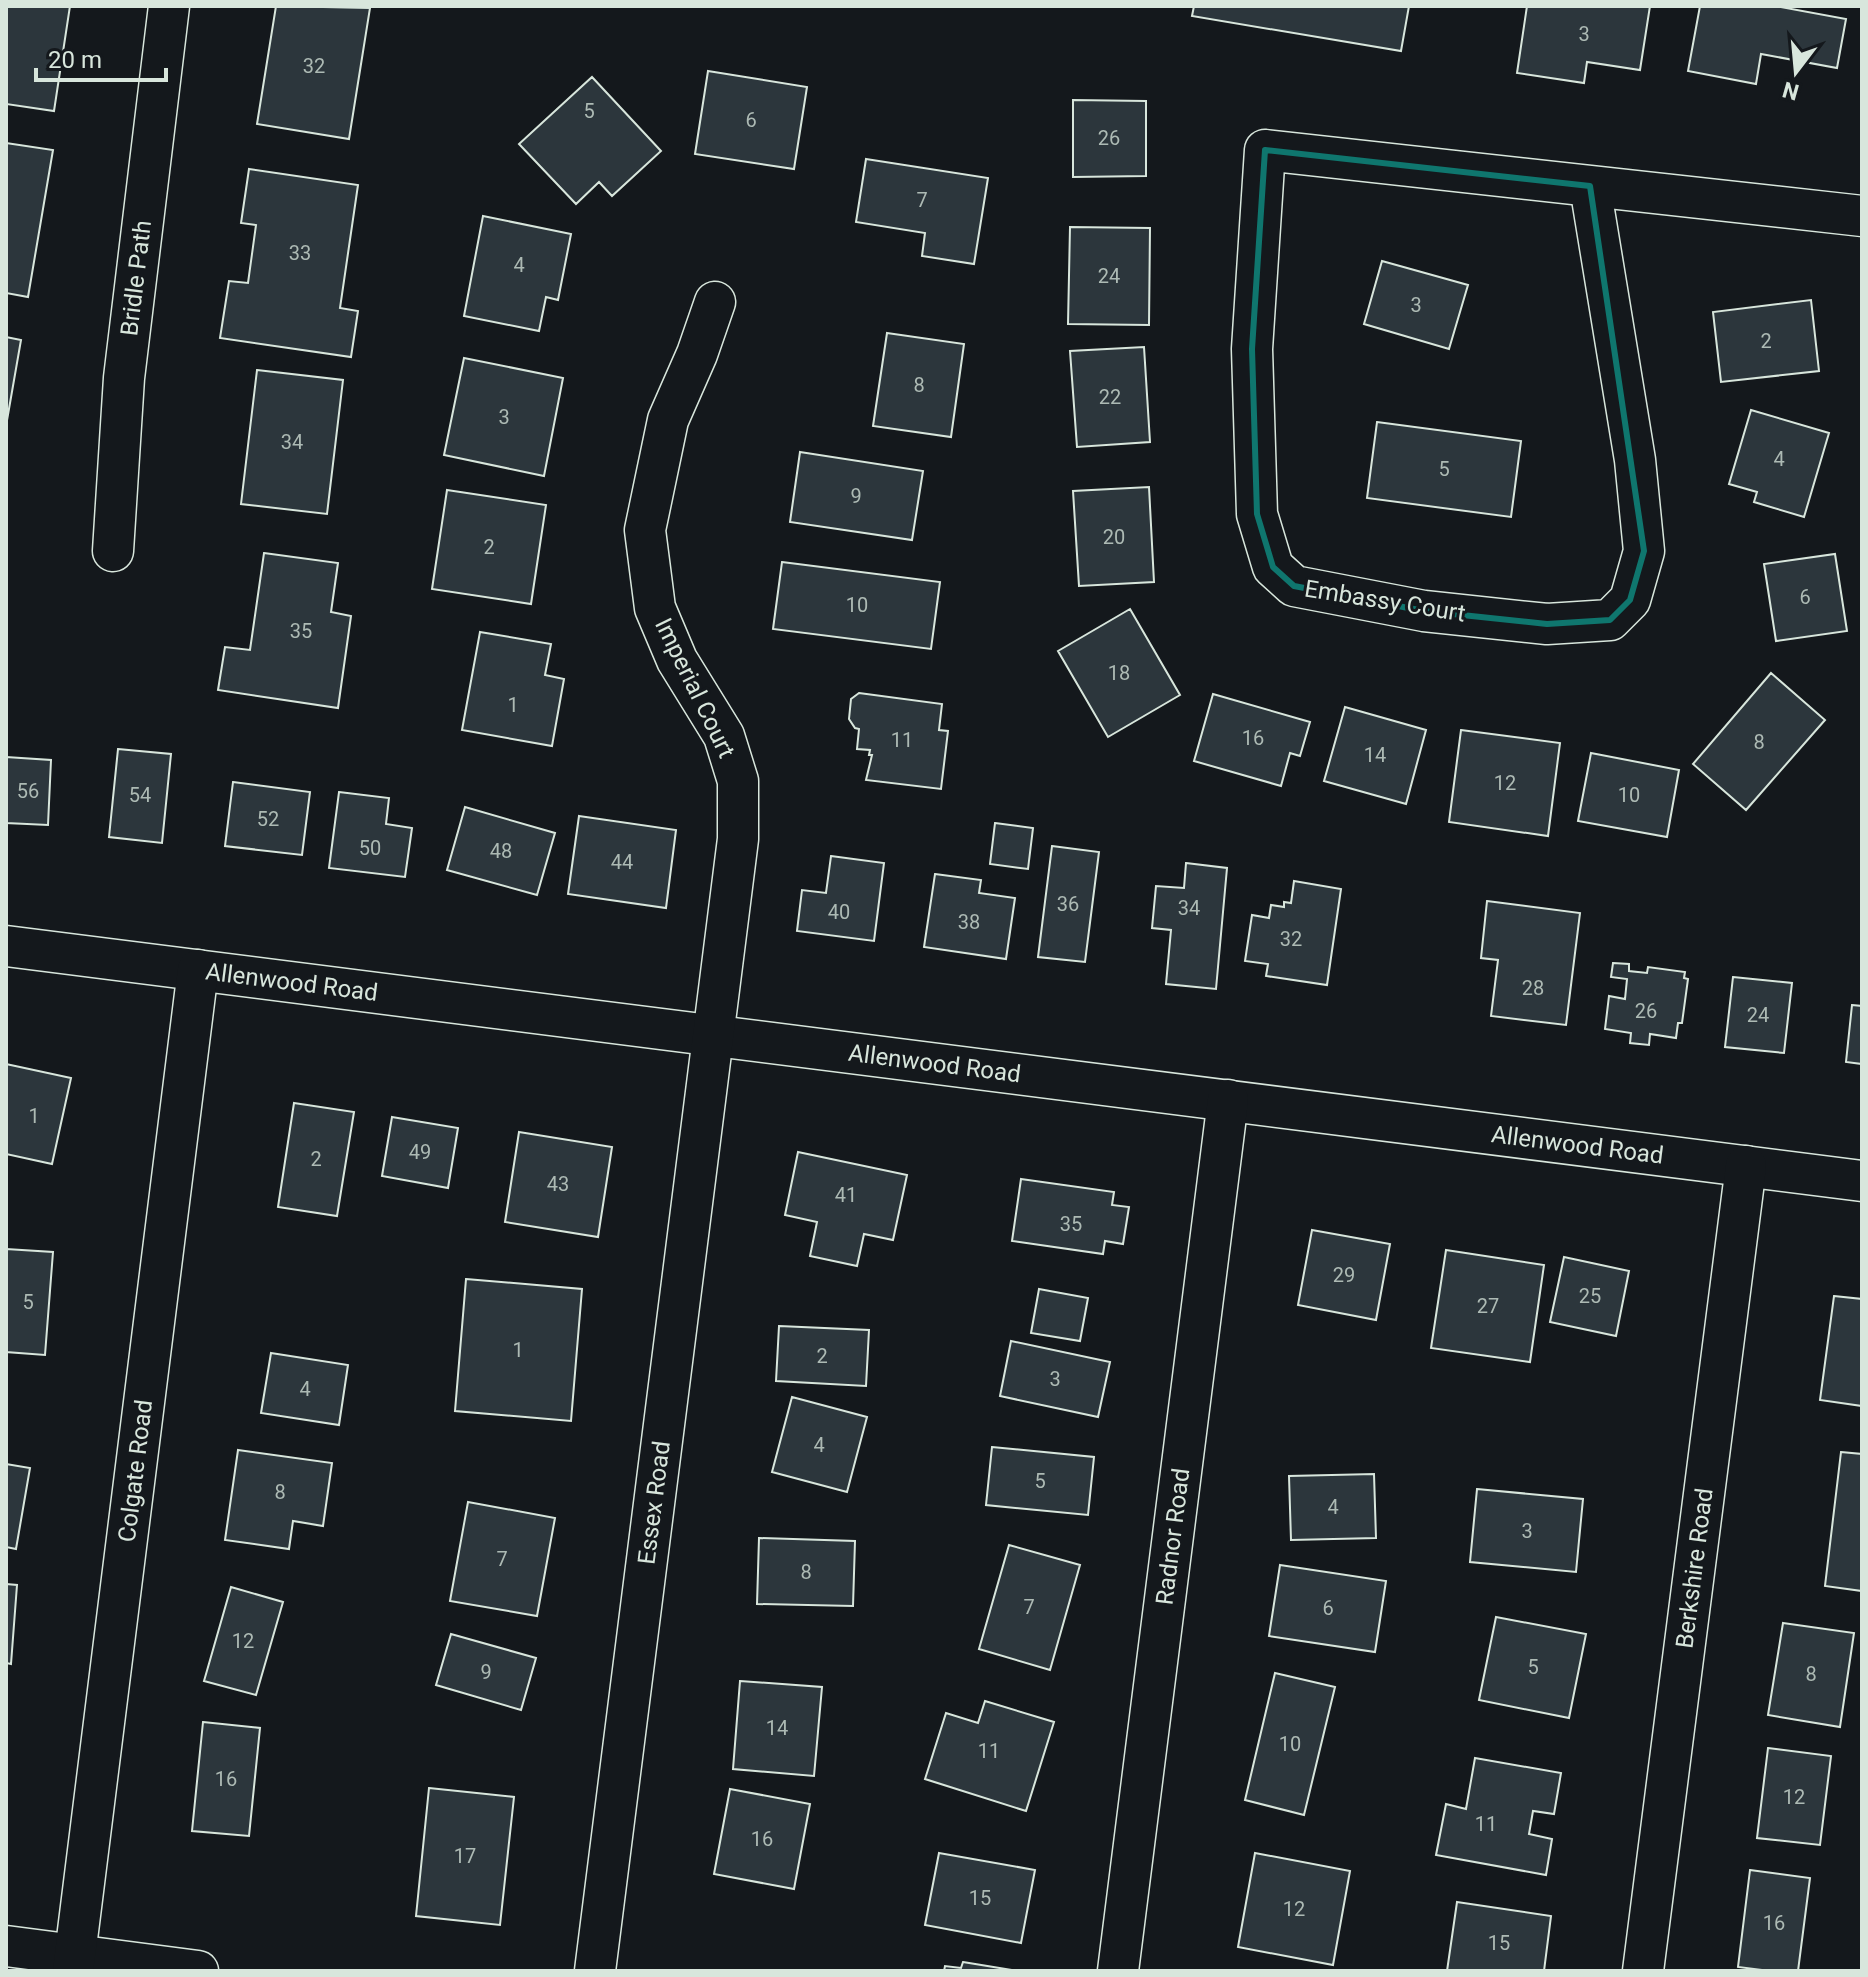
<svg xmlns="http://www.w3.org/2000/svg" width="1868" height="1977" font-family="Roboto,sans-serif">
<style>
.building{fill:#2c363c;stroke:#d8e6dc;stroke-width:2}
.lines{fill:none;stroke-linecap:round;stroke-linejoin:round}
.minor-casing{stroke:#d8e6dc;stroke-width:43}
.minor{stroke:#14181c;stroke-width:40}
.marked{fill:none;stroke:#0f766e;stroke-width:6;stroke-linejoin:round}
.labels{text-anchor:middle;stroke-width:6;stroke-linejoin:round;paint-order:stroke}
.number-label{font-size:20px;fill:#adbab4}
.street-label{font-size:24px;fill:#d8e6dc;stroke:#14181c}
</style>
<rect width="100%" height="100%" fill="#14181c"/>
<path class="building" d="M 6,6 L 70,6 L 54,111 L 6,104 Z
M 276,6 L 370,8 L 349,139 L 257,124 Z
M 1194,6 L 1409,6 L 1401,51 L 1192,16 Z
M 1527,6 L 1650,6 L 1640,70 L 1587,62 L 1584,83 L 1517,73 Z
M 1700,6 L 1775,6 L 1846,19 L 1837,68 L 1761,54 L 1756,84 L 1688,71 Z
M 708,71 L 807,87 L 794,169 L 695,154 Z
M 592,77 L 661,151 L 612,196 L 599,182 L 576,204 L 519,144 Z
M 1073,100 L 1146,101 L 1146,176 L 1073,177 Z
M 6,143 L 53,150 L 28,297 L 6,293 Z
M 866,159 L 988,178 L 974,264 L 922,256 L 925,233 L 856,222 Z
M 249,169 L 358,185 L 340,308 L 358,311 L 351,357 L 220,338 L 229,281 L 248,283 L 256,225 L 241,223 Z
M 483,216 L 571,234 L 558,300 L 546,297 L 539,331 L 464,316 Z
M 1070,227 L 1150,228 L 1149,325 L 1068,324 Z
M 1382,261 L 1468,285 L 1449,349 L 1364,324 Z
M 1811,300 L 1819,371 L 1721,382 L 1713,312 Z
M 887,333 L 964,344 L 951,437 L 873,426 Z
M 6,337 L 21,340 L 6,426 Z
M 1144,347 L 1150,442 L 1077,447 L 1070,351 Z
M 464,358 L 563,378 L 544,476 L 444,455 Z
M 257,370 L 343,380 L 327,514 L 241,504 Z
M 1751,410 L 1829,433 L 1804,517 L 1754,502 L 1757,492 L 1729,484 Z
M 1377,422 L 1521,441 L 1511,517 L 1367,498 Z
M 800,452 L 923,471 L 912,540 L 790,522 Z
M 1149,487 L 1154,582 L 1079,586 L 1073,491 Z
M 447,490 L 546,505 L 531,604 L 432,589 Z
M 264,553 L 338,563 L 331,612 L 351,616 L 338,708 L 218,690 L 225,647 L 250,650 Z
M 1835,554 L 1847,631 L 1776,641 L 1764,564 Z
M 782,562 L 940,582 L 931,649 L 773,629 Z
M 1130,609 L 1180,695 L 1108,737 L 1058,651 Z
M 480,632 L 551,644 L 545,675 L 564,679 L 552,746 L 462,730 Z
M 1771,673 L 1825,720 L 1746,810 L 1693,764 Z
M 859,693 L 942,704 L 939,730 L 948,731 L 941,789 L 866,780 L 872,755 L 869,755 L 870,750 L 857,749 L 859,729 L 855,728 L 849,719 L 851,699 Z
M 1213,694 L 1310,722 L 1300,756 L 1290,753 L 1281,786 L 1194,761 Z
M 1345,707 L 1426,730 L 1406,804 L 1324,781 Z
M 1461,730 L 1560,743 L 1548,836 L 1449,822 Z
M 118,749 L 171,754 L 162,843 L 109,837 Z
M 1591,753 L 1679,770 L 1667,837 L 1578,821 Z
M 6,757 L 51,760 L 48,825 L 6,823 Z
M 233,782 L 310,792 L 302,855 L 225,846 Z
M 339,792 L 389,798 L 386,824 L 412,828 L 405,877 L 329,868 Z
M 465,807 L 555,833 L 537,895 L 447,870 Z
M 579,816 L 676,830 L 666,908 L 568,894 Z
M 995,823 L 1033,828 L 1028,869 L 990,864 Z
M 1052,846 L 1099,852 L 1085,962 L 1038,957 Z
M 831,856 L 884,863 L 874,941 L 797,931 L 802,890 L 826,893 Z
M 1186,863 L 1227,868 L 1216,989 L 1166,984 L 1171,930 L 1152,928 L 1156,886 L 1184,888 Z
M 935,874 L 981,880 L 979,893 L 1015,898 L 1006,959 L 924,947 Z
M 1294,881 L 1341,889 L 1327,985 L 1266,976 L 1268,964 L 1245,961 L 1252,915 L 1269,918 L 1271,905 L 1284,907 L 1284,902 L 1291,903 Z
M 1487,901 L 1580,913 L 1566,1025 L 1491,1016 L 1498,960 L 1481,958 Z
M 1613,963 L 1629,964 L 1629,971 L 1647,973 L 1648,967 L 1685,972 L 1684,978 L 1688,979 L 1682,1023 L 1678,1023 L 1676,1038 L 1650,1034 L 1649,1045 L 1630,1043 L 1631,1033 L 1605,1029 L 1609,996 L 1625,999 L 1627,979 L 1611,977 Z
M 1733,977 L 1792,983 L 1784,1053 L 1725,1047 Z
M 1852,1005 L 1862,1006 L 1862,1064 L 1846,1062 Z
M 6,1064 L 71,1078 L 52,1164 L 6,1154 Z
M 294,1103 L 354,1112 L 337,1216 L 278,1207 Z
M 392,1117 L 458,1128 L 448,1188 L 382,1176 Z
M 519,1132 L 612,1147 L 598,1237 L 505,1222 Z
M 798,1152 L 907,1175 L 893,1240 L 864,1234 L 857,1266 L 810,1256 L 817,1222 L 785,1215 Z
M 1021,1179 L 1114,1192 L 1112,1205 L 1129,1207 L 1123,1244 L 1105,1241 L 1103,1254 L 1012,1241 Z
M 1312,1230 L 1390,1244 L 1376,1320 L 1298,1305 Z
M 6,1249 L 53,1252 L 45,1355 L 6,1352 Z
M 1446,1250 L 1544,1265 L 1530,1362 L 1431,1348 Z
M 1564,1257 L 1629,1271 L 1616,1336 L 1550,1322 Z
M 466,1279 L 582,1289 L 571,1421 L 455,1411 Z
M 1039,1289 L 1088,1298 L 1080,1341 L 1031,1333 Z
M 1834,1296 L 1862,1299 L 1862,1406 L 1820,1400 Z
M 779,1326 L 869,1330 L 866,1386 L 776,1381 Z
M 1011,1341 L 1110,1362 L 1098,1417 L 1000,1396 Z
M 271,1353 L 348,1365 L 339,1425 L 261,1413 Z
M 792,1397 L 867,1417 L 847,1492 L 772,1472 Z
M 992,1447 L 1094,1457 L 1088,1515 L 986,1505 Z
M 238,1450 L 332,1463 L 323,1526 L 293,1521 L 289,1549 L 225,1540 Z
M 1841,1452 L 1862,1454 L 1862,1591 L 1825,1586 Z
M 6,1464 L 30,1468 L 16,1549 L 6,1547 Z
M 1374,1474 L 1376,1538 L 1291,1540 L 1289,1476 Z
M 1477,1489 L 1583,1499 L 1576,1572 L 1470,1562 Z
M 468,1502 L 555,1518 L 537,1616 L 450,1601 Z
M 759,1538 L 855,1541 L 853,1606 L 757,1604 Z
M 1009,1545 L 1080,1565 L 1050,1670 L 979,1649 Z
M 1280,1565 L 1386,1581 L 1375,1652 L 1269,1636 Z
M 6,1584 L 17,1585 L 11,1664 L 6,1663 Z
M 231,1587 L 283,1602 L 256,1695 L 204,1681 Z
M 1496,1617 L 1586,1634 L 1569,1718 L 1479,1700 Z
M 1783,1623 L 1854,1633 L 1840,1727 L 1768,1715 Z
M 451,1634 L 536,1658 L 521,1710 L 436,1685 Z
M 1275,1673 L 1335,1687 L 1304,1815 L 1245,1800 Z
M 740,1681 L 822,1687 L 814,1776 L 733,1769 Z
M 985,1701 L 1054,1722 L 1026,1811 L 925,1779 L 946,1713 L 978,1723 Z
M 203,1722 L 260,1728 L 249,1836 L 192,1831 Z
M 1768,1748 L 1831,1756 L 1820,1845 L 1757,1838 Z
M 1475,1758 L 1561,1773 L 1554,1814 L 1533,1811 L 1529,1834 L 1552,1839 L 1546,1875 L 1436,1855 L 1446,1804 L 1466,1809 Z
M 429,1788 L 514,1797 L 500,1925 L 416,1916 Z
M 730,1789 L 810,1804 L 794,1889 L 714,1874 Z
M 939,1853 L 1035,1870 L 1021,1943 L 925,1925 Z
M 1255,1853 L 1350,1871 L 1333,1965 L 1238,1947 Z
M 1750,1870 L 1810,1878 L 1798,1971 L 1770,1971 L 1738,1967 Z
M 1457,1902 L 1551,1916 L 1544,1971 L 1447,1971 Z
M 963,1962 L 1018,1971 L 944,1971 L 945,1966 L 961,1968 Z"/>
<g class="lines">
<g class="minor-casing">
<g id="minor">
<path d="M 1590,186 L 1635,460 L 1644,551 L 1630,600 L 1610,620 L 1547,624 L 1424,611 L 1294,586 L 1273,567 L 1257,514 L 1252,349 L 1265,150 L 1862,216"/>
<path id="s1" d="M 113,551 L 124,378 L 169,6"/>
<path id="s2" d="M 6,946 L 1862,1181"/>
<path d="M 6,1946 L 198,1971"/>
<path id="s3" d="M 73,1971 L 198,970"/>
<path id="s4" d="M 595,1971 L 738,839 L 738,781 L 724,736 L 677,660 L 655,608 L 645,530 L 668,420 L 697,354 L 715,302"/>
<path id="s5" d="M 1118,1971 L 1228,1100"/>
<path id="s6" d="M 1643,1971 L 1746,1166"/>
</g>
</g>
<use href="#minor" class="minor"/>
</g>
<path class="marked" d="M 1265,150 L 1590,186 L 1644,551 L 1630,600 L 1610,620 L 1547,624 L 1424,611 L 1294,586 L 1273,567 L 1257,514 L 1252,349 Z"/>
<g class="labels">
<g class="number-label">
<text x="1584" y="41">3</text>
<text x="314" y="73">32</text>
<text x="589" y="118">5</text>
<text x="751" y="127">6</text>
<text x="1109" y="145">26</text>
<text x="922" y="207">7</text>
<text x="300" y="260">33</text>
<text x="519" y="272">4</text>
<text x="1109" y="283">24</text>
<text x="1416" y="312">3</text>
<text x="1766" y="348">2</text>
<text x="919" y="392">8</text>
<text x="1110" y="404">22</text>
<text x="504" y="424">3</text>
<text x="292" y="449">34</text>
<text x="1779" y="466">4</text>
<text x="1444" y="476">5</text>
<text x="856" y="503">9</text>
<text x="1114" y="544">20</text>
<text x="489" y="554">2</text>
<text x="1805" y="604">6</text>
<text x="857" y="612">10</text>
<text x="301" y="638">35</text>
<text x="1119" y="680">18</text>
<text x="513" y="712">1</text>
<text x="1253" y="745">16</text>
<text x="902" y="747">11</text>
<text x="1759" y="749">8</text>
<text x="1375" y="762">14</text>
<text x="1505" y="790">12</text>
<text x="28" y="798">56</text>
<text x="140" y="802">54</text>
<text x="1629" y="802">10</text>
<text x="268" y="826">52</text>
<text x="370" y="855">50</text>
<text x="501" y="858">48</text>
<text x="622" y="869">44</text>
<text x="1068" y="911">36</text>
<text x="1189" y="915">34</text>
<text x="839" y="919">40</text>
<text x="969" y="929">38</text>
<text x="1291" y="946">32</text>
<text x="1533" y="995">28</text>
<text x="1646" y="1018">26</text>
<text x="1758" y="1022">24</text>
<text x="34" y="1123">1</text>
<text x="420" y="1159">49</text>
<text x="316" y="1166">2</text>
<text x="558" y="1191">43</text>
<text x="846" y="1202">41</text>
<text x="1071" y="1231">35</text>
<text x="1344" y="1282">29</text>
<text x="1590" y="1303">25</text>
<text x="28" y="1309">5</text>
<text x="1488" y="1313">27</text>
<text x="518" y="1357">1</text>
<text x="822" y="1363">2</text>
<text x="1055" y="1386">3</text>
<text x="305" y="1396">4</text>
<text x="819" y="1452">4</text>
<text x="1040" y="1488">5</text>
<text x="280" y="1499">8</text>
<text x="1333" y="1514">4</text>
<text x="1527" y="1538">3</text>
<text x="502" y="1566">7</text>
<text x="806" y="1579">8</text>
<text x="1029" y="1614">7</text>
<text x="1328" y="1615">6</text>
<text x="243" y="1648">12</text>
<text x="1533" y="1674">5</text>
<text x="486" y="1679">9</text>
<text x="1811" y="1681">8</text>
<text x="777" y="1735">14</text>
<text x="1290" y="1751">10</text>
<text x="989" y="1758">11</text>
<text x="226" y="1786">16</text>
<text x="1794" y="1804">12</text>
<text x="1486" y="1831">11</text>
<text x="762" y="1846">16</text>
<text x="465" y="1863">17</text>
<text x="980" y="1905">15</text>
<text x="1294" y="1916">12</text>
<text x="1774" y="1930">16</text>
<text x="1499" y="1950">15</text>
</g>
<g class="street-label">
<text dy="8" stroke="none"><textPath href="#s1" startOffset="274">Bridle Path</textPath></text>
<text transform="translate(1385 601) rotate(9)" y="8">Embassy Court</text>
<text transform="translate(695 688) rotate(64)" y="8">Imperial Court</text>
<text dy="8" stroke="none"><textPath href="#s2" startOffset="288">Allenwood Road</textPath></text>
<text dy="8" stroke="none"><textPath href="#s2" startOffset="936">Allenwood Road</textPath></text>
<text dy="8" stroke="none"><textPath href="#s2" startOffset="1584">Allenwood Road</textPath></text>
<text dy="8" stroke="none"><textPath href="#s3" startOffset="504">Colgate Road</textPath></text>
<text dy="8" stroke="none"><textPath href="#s4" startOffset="472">Essex Road</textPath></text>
<text dy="8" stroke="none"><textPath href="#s5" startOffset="438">Radnor Road</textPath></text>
<text dy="8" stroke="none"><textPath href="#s6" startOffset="406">Berkshire Road</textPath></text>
</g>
</g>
<rect width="1868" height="1977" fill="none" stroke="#d8e6dc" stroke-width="16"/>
<g transform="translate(1796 72) rotate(196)" stroke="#14181c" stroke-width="6" paint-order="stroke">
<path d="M0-6L14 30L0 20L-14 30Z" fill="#d8e6dc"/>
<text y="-12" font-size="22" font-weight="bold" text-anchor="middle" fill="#d8e6dc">N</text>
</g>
<path d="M36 68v12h130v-12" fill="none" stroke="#d8e6dc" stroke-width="4"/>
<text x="48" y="68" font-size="24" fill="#d8e6dc" stroke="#14181c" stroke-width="6" paint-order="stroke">20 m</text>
</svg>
